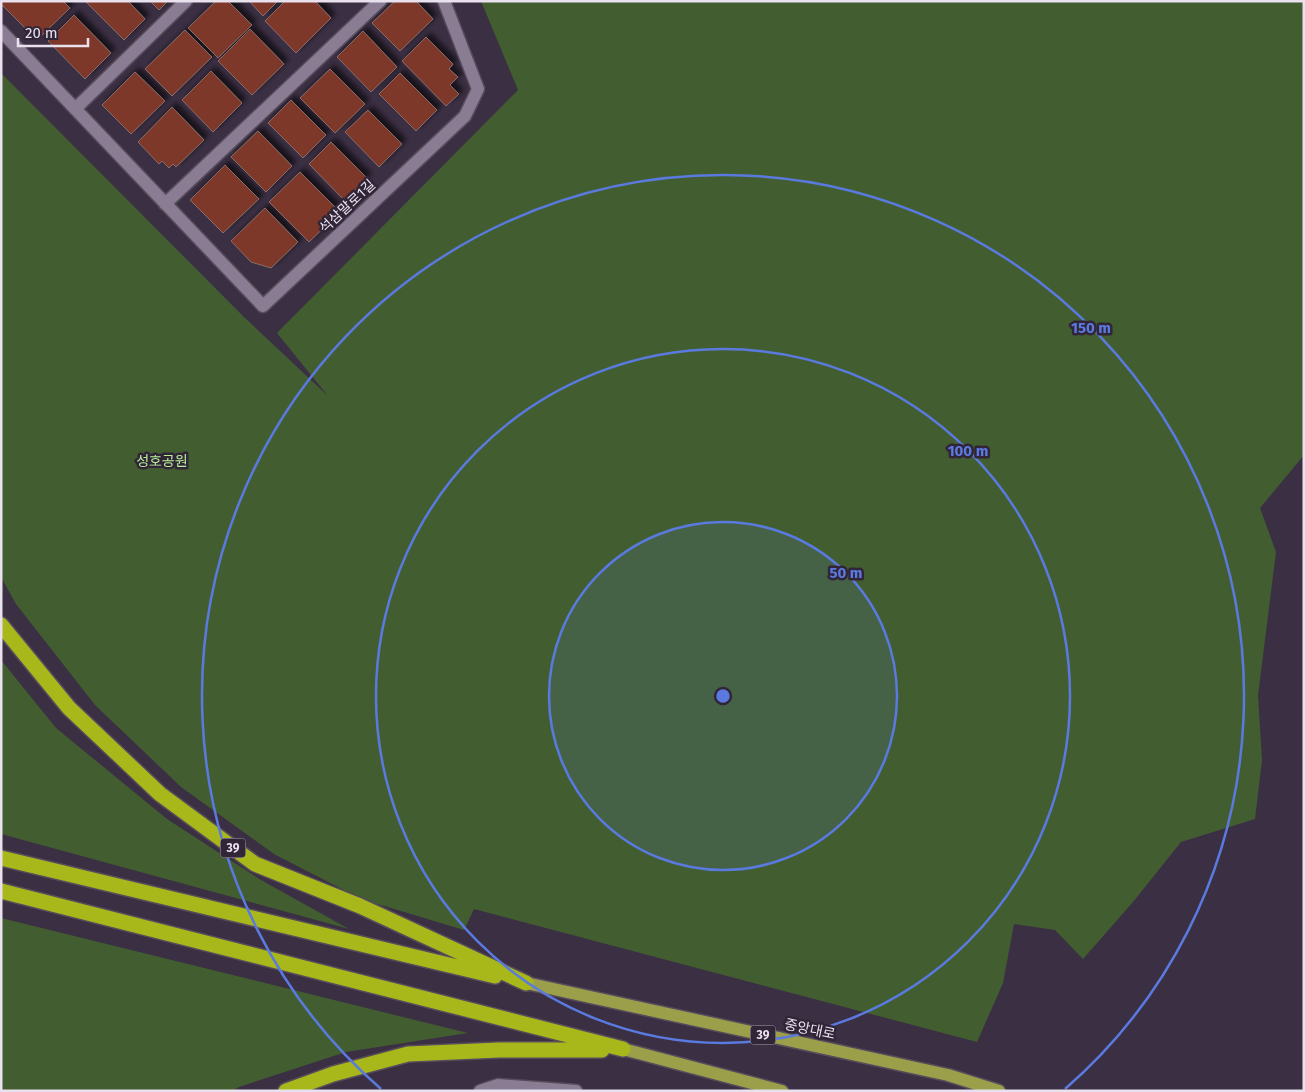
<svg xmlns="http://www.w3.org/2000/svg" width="1305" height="1092" font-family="'Fira Sans','Noto Sans KR',sans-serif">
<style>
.green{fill:#425e31}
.building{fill:#7d372b;stroke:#896d67;filter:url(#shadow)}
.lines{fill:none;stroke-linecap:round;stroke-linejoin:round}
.minor-casing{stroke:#564c5c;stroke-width:15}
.major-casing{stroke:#564c5c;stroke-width:15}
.highway-casing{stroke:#564c5c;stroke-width:18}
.minor{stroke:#8a7c92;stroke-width:12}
.major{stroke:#9c9f4a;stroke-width:12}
.highway{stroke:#a8b71a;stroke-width:15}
.ring{fill:none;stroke:#5a7adf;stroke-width:2.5}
.labels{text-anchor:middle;stroke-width:5;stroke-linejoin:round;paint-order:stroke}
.shield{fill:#312538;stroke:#b2a9b7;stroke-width:1}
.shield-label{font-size:12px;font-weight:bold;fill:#e9e1ee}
.street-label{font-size:14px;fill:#e9e1ee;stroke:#312538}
.park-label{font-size:14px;fill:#b7ee95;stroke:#312538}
.centre{fill:#5a7adf;stroke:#312538;stroke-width:2.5}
.ring-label{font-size:15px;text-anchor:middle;font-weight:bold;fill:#5a7adf;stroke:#312538;stroke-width:5;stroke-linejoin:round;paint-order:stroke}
</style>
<defs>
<filter id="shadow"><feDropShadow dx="4.5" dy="-4.5" stdDeviation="2.5" flood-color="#0009"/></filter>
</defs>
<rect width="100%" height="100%" fill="#3b2f43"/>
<path class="green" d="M 481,1 L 1304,1 L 1304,455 L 1260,508 L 1276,552 L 1258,695 L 1262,760 L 1255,819 L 1181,842 L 1133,902 L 1083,959 L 1055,930 L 1014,924 L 1003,983 L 977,1042 L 474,909 L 464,930 L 361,899 L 274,854 L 181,787 L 95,705 L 16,604 L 1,577 L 1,73 L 244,317 L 328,396 L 277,333 L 518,90 Z
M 1,660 L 56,728 L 167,819 L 261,880 L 349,929 L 1,834 Z
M 1,918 L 468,1033 L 346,1052 L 239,1087 L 233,1091 L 1,1091 Z"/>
<path class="building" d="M 3,1 L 63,1 L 70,8 L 37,40 L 1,4 Z
M 85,1 L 128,1 L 145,19 L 124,40 Z
M 150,1 L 168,1 L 159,10 Z
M 216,1 L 228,1 L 252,25 L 218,58 L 188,28 Z
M 249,1 L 278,1 L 263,16 Z
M 285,1 L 315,1 L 331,18 L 296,53 L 265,21 Z
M 395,1 L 416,1 L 433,19 L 400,51 L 372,23 Z
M 74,15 L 111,53 L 85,79 L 48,41 Z
M 250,29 L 284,64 L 252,95 L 218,61 Z
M 185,30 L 212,57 L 172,96 L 145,69 Z
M 363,31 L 397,67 L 371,92 L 337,57 Z
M 426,37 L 453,64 L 449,69 L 458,77 L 450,85 L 459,94 L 446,106 L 402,61 Z
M 330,69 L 365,104 L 335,133 L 300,98 Z
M 211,71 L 242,103 L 213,132 L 182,100 Z
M 135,72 L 165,101 L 131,134 L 102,105 Z
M 400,73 L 437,110 L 416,131 L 379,94 Z
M 291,100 L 326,135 L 303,158 L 268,123 Z
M 172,107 L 204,140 L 176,167 L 173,164 L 169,168 L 162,161 L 159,164 L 138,142 Z
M 368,110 L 402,144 L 379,167 L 345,132 Z
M 258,131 L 292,166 L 266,192 L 231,157 Z
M 331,142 L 367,178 L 345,201 L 309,164 Z
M 225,165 L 259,199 L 223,233 L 190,200 Z
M 300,172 L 340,212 L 309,242 L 269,202 Z
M 265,208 L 298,242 L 271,268 L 251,262 L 231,241 Z"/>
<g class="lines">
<g class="minor-casing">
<path id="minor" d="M 1,31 L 263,306 L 465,116 L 478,89 L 444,1
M 75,109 L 186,1
M 165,204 L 380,1
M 480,1091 L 498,1085 L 576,1091"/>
</g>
<g class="major-casing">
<path id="major" d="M 526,983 L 948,1075 L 999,1091
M 623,1049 L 782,1091"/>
</g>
<g class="highway-casing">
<path id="highway" d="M 1,625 L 69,708 L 160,794 L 255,864 L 360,906 L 526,983
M 1,858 L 495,976
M 1,891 L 623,1049
M 286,1091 L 333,1074 L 408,1054 L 499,1050 L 602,1050"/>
</g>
<use href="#minor" class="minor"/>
<use href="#major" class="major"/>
<use href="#highway" class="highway"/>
</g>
<circle cx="723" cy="696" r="174" fill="#5a7adf" fill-opacity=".12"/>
<g class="ring">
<circle cx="723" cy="696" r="174"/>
<circle cx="723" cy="696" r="347"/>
<path d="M381 1089A521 521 0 1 1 1065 1089"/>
</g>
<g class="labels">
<g class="shield">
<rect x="220.5" y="838.5" width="25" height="19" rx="4"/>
<rect x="750.5" y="1025.5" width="25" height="19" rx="4"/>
</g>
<g class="shield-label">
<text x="233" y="852">39</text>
<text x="763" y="1039">39</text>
</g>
<g class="street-label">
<text transform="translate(347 206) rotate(-43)" y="5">석삼말로1길</text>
<text transform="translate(810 1029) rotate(12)" y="5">중앙대로</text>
</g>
<g class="park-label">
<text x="162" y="466">성호공원</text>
</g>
</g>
<circle cx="723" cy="696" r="8" class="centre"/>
<g class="ring-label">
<text x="1091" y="333">150 m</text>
<text x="968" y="456">100 m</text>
<text x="846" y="578">50 m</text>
</g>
<rect width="1305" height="1092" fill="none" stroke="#e9e1ee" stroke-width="5"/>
<path d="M18 38v8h70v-8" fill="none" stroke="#e9e1ee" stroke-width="2.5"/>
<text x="25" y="38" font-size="15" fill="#e9e1ee" stroke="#312538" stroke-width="4" paint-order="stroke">20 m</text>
</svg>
